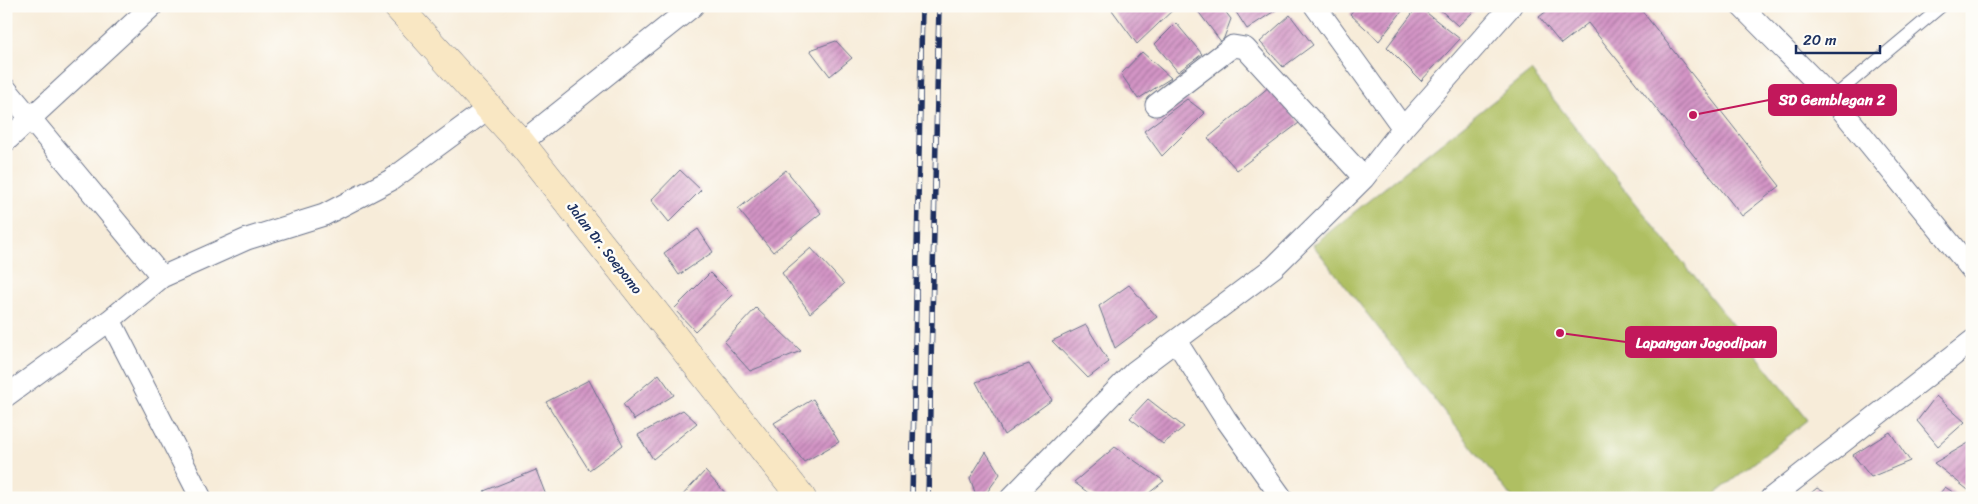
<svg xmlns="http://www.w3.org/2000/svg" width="1978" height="504" font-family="Sriracha,sans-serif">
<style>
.garden{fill:#afbf62;stroke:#657760}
.building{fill:url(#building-hatch)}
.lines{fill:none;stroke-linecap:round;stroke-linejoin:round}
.lane-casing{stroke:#687189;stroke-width:13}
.street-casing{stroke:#687189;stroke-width:23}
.secondary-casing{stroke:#687189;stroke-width:29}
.lane{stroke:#fff;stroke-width:11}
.street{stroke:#fff;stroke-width:21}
.secondary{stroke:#f9e7c3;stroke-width:28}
.rail-casing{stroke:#1b2f5e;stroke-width:5.5}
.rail{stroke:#fdfcf7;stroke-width:4;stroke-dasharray:11;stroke-linecap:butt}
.labels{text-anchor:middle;stroke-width:5;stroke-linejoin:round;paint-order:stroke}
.street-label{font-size:14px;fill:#1b2f5e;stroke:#fdfcf7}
.leader{fill:none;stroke:#c2185b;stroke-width:2}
.callout-dot{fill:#c2185b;stroke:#fdfcf7;stroke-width:2}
.callout{fill:#c2185b;stroke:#c2185b;stroke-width:2}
.callout-label{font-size:15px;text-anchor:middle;font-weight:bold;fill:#fff}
</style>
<defs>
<pattern id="building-hatch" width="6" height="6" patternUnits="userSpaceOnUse" patternTransform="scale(1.25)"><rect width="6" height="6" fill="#d394c5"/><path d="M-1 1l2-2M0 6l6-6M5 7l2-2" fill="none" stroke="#aa79a3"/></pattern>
</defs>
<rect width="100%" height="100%" fill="#fdfcf7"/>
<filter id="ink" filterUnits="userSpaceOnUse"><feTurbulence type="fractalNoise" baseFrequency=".02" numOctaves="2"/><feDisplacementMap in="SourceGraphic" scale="10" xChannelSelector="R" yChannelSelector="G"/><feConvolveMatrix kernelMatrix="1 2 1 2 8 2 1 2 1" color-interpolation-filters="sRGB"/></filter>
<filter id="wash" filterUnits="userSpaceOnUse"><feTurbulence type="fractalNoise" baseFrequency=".0096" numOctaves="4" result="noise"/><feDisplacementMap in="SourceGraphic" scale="20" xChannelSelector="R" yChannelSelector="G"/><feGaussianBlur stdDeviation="1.12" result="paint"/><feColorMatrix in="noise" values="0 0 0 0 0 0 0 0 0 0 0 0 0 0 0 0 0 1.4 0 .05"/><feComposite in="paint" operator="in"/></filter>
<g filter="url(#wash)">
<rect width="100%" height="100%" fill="#f7ecd9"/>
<path class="garden" d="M 1531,71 L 1808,420 L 1710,498 L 1512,498 L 1313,245 Z"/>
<g id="blocks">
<path class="building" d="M 1109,6 L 1177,6 L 1137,44 Z
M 1194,6 L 1221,6 L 1231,19 L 1222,43 Z
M 1232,6 L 1282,6 L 1247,29 Z
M 1357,6 L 1406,6 L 1379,41 L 1350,14 Z
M 1418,6 L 1460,39 L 1421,81 L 1387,47 Z
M 1436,6 L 1468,6 L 1474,11 L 1458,26 Z
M 1553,6 L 1638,6 L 1780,186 L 1742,216 L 1588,23 L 1561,44 L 1539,17 Z
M 1290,15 L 1313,45 L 1283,67 L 1260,42 Z
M 1176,23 L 1202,54 L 1178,72 L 1155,44 Z
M 836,41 L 852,58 L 830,76 L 810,50 Z
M 1142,52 L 1171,78 L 1138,99 L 1121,74 Z
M 1270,86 L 1299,123 L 1237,170 L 1208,138 Z
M 1187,99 L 1205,113 L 1162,156 L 1144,131 Z
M 680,170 L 701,190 L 669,222 L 651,200 Z
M 786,170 L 821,213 L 773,252 L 738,209 Z
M 698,229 L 713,252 L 679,275 L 664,253 Z
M 811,248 L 844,284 L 810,313 L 782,273 Z
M 710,273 L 732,295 L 695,331 L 674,309 Z
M 1129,285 L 1157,317 L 1115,348 L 1099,306 Z
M 756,308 L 801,351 L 750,371 L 724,342 Z
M 1086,325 L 1109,362 L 1088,378 L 1052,341 Z
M 1029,364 L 1052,400 L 1004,435 L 976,382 Z
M 659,374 L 674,395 L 634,420 L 623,404 Z
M 589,380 L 623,445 L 589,470 L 546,402 Z
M 1936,396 L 1965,422 L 1938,446 L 1917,421 Z
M 813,399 L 839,442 L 804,462 L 774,423 Z
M 1148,399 L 1184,427 L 1163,444 L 1130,418 Z
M 683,410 L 697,423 L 653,459 L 638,435 Z
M 1890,432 L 1910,461 L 1871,477 L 1853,455 Z
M 1972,441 L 1972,493 L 1934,463 Z
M 1115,447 L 1164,481 L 1143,498 L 1095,498 L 1074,482 Z
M 986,452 L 1000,474 L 983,498 L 977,498 L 970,478 Z
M 536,470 L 547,498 L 489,498 L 484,491 Z
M 705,471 L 730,498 L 680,498 Z
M 1945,487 L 1962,498 L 1936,498 Z
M 1817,488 L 1834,498 L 1805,498 Z"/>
</g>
</g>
<g filter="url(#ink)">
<use href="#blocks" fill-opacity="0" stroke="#687189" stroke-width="1"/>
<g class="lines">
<g class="lane-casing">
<path id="lane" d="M 1832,98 L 1942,6"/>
</g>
<g class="street-casing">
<path id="street" d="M 1315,6 L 1403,128
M 1741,6 L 1832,98 L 1972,270
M 6,89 L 162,277
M 1156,105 L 1233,46 L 1245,48 L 1364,178
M 6,141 L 152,6
M 521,143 L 693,6
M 110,320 L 201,498
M 1176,341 L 1225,418 L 1282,498
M 6,396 L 110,320 L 162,277 L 247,239 L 324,215 L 391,180 L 490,107
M 1011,498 L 1134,372 L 1274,267 L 1364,178 L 1403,128 L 1511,6
M 1771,498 L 1972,341"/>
</g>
<g class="secondary-casing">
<path id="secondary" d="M 397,6 L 521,143 L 802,498"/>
</g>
<use href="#lane" class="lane"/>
<use href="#street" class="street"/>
<use href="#secondary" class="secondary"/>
<g class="rail-casing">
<path id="rail" d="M 912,498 L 922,6
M 928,498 L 939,6"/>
</g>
<use href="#rail" class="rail"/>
</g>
</g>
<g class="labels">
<g class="street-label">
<text transform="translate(605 248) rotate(52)" y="5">Jalan Dr. Soepomo</text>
</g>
</g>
<path class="leader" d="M1693 115L1769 100M1560 333L1626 342"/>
<g class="callout-dot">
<circle cx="1693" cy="115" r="5"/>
<circle cx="1560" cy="333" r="5"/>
</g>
<g class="callout">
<rect x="1769" y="85" width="127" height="30" rx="5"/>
<rect x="1626" y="327" width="150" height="30" rx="5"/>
</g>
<g class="callout-label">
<text x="1832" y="105">SD Gemblegan 2</text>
<text x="1701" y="348">Lapangan Jogodipan</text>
</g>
<rect width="1978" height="504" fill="none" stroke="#fdfcf7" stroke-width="25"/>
<path d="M1796 45v8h84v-8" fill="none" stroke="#1b2f5e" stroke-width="2.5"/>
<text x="1803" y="45" font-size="15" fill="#1b2f5e" stroke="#fdfcf7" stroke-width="4" paint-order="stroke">20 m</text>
</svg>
